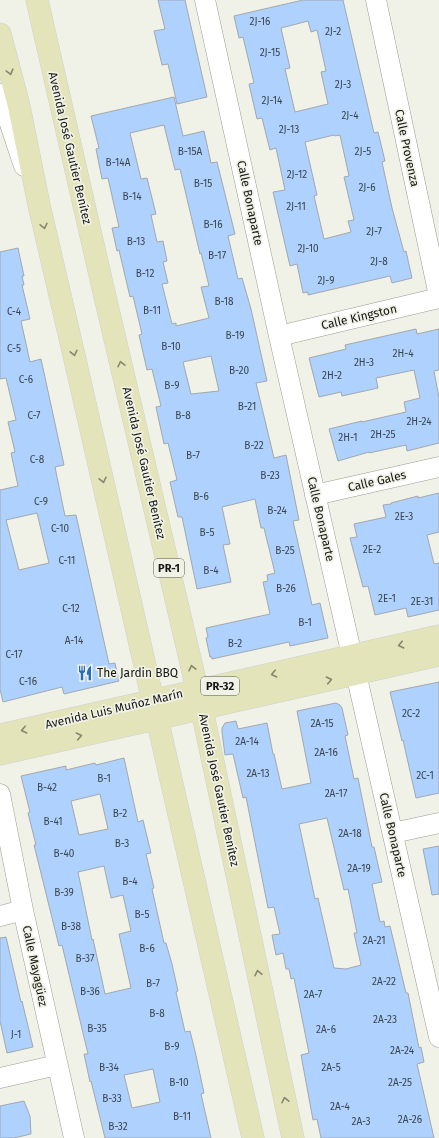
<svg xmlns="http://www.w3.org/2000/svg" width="439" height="1138" font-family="'Fira Sans',sans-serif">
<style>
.building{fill:#aed1fd;stroke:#a1a8b0;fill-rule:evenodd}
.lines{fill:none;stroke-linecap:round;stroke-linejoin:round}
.street-casing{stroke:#9b9b91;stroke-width:21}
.primary-casing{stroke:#d0d0d0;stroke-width:23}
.street{stroke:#fff;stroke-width:20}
.primary{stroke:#e3e4ba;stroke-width:22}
.oneway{stroke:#87876e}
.labels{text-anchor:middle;stroke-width:3.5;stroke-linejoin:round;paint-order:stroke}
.number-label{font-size:10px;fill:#3c454d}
.shield{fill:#f1f2e7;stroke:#585852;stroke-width:1}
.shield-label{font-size:11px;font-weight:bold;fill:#161612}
.street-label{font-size:12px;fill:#161612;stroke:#f1f2e7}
.poi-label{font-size:12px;fill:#161612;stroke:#f1f2e7;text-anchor:start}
</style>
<rect width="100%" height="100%" fill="#f1f2e7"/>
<path class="building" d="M 158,0 L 185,0 L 207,97 L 177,104 L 168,64 L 162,65 L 154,31 L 165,29 Z
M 303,0 L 343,0 L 374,133 L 378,132 L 385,161 L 382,162 L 392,208 L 404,252 L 406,251 L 412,278 L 392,283 L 390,276 L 308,295 L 308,292 L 303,293 L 297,264 L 290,266 L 273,192 L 285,190 L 276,148 L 270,150 L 262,118 L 257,119 L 249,84 L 254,83 L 243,37 L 239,38 L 234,16 ZM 308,21 L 311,32 L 317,30 L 326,71 L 321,72 L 328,104 L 295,112 L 285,69 L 290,68 L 281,28 ZM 334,135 L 335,136 L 340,135 L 349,176 L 344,177 L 354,220 L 348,221 L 351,232 L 324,239 L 314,196 L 317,195 L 305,142 Z
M 174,97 L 183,136 L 204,131 L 211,163 L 217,162 L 235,234 L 228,236 L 238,279 L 242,278 L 251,309 L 267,381 L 256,383 L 274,458 L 286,455 L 299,520 L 293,521 L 312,605 L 320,603 L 328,638 L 290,646 L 289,642 L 212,659 L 212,657 L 210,657 L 206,638 L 208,637 L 206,628 L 270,614 L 263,582 L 268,581 L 267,575 L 275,573 L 264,528 L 261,528 L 255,499 L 222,507 L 230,544 L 223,545 L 231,582 L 197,589 L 182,517 L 178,517 L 170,482 L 177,480 L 168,443 L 164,444 L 156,407 L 161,406 L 152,369 L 147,370 L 139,335 L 142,334 L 133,296 L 130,297 L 119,250 L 117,251 L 112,228 L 119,227 L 108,178 L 102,179 L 96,149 L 99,148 L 91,116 ZM 164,125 L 175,170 L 180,169 L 200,254 L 201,253 L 209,286 L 201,287 L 209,318 L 176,326 L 176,323 L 172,324 L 162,284 L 168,283 L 163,262 L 167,261 L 163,241 L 157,242 L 151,215 L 156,214 L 147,178 L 141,179 L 130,133 ZM 211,356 L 219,391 L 191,394 L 183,362 Z
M 18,248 L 24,276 L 22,276 L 24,285 L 22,285 L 30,319 L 21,321 L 30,362 L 41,359 L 64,465 L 55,467 L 65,516 L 76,515 L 109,664 L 115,663 L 119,681 L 64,694 L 62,687 L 3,702 L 0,689 L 0,490 L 18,486 L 11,453 L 15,452 L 8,422 L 16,420 L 6,378 L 0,379 L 0,252 ZM 37,513 L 49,563 L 19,570 L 6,520 Z
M 416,329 L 417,334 L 439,329 L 439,370 L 434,371 L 439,398 L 439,443 L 407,451 L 406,445 L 369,453 L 369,452 L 338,461 L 329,429 L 362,421 L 362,422 L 406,412 L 404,402 L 420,398 L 414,370 L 376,378 L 378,388 L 342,396 L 341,392 L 319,397 L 309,358 L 346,349 L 345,345 Z
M 439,493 L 439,532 L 427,535 L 434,564 L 439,563 L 439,610 L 408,617 L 406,608 L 375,615 L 368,586 L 363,587 L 350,538 L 357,537 L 354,524 L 386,517 L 383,505 L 391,504 L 391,503 L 418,496 L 418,498 Z
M 439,682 L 439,793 L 416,798 L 403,740 L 402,741 L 390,692 Z
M 336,703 L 340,705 L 342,708 L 348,735 L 345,736 L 354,779 L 358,778 L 372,847 L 374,847 L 382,882 L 372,884 L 380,922 L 384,921 L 385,927 L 390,926 L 406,993 L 408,993 L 419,1048 L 421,1047 L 424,1062 L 417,1064 L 434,1138 L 321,1138 L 317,1119 L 313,1120 L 301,1055 L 309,1053 L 294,978 L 291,979 L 289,969 L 286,969 L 283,953 L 276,955 L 272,935 L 280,934 L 274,907 L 268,908 L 246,797 L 243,798 L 233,754 L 225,755 L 222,732 L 222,728 L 225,723 L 236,721 L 238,729 L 267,723 L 273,754 L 274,754 L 282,789 L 311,783 L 297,711 ZM 327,818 L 344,890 L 348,889 L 357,933 L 354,933 L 361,965 L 346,969 L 334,968 L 318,898 L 315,899 L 299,824 Z
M 124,758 L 138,822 L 143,820 L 151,853 L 146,854 L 154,888 L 152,889 L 164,943 L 166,943 L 172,964 L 178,991 L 176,992 L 185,1032 L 190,1031 L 195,1051 L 204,1093 L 201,1094 L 211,1138 L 105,1138 L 91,1081 L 90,1082 L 84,1054 L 88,1054 L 62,945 L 59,946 L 34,845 L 36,845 L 28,813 L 30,812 L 21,776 L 66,766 L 66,770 L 95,763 L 96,765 ZM 100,794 L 108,829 L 79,835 L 71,801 ZM 104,866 L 111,898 L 123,895 L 131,931 L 119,934 L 131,988 L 105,994 L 93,939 L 92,940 L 78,872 ZM 153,1069 L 160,1102 L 132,1108 L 124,1075 Z
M 439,846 L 439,894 L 432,895 L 423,849 Z
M 6,937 L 21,1002 L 22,1001 L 33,1047 L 7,1053 L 0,1021 L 0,938 Z
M 24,1101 L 30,1116 L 31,1134 L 14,1138 L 0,1138 L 0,1106 Z"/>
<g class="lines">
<g class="street-casing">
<path id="street" d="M 205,0 L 279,336 L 439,1037
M 376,0 L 439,296
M 0,94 L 24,166
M 279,336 L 439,298
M 315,495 L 439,467
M 0,794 L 23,910 L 74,1138
M 393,833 L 439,823
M 0,916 L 23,910
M 0,1078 L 57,1065"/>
</g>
<g class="primary-casing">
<path id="primary" d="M 37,0 L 103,288 L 202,710 L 293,1138
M 0,34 L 19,106 L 39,205 L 73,351 L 253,1138
M 0,735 L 439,636
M 0,754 C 147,722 293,688 439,655"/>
</g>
<use href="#street" class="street"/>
<use href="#primary" class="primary"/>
</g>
<defs><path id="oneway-chevron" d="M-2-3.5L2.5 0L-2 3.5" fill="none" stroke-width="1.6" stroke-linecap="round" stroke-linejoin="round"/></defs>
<g class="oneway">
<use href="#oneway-chevron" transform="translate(10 72) rotate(75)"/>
<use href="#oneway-chevron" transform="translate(44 226) rotate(77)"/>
<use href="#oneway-chevron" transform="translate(74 353) rotate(77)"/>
<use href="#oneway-chevron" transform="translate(121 364) rotate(-103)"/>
<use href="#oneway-chevron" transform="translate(103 480) rotate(77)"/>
<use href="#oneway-chevron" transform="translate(401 645) rotate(167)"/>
<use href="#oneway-chevron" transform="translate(192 668) rotate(-103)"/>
<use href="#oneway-chevron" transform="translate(274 674) rotate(167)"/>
<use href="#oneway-chevron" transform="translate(329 680) rotate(-12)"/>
<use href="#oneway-chevron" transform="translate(24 730) rotate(167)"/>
<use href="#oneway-chevron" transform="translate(79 736) rotate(-12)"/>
<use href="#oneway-chevron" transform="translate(258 973) rotate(-102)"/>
<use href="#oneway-chevron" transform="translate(285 1100) rotate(-102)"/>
</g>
<defs>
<g id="restaurant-bare" transform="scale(1.2)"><path d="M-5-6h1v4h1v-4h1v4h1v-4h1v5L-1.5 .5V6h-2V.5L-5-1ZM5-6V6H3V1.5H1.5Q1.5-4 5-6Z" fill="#266dbd" stroke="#f1f2e7" stroke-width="2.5" paint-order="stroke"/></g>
</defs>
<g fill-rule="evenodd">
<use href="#restaurant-bare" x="85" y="673"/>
</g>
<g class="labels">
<g class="number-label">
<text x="260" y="25">2J-16</text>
<text x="333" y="35">2J-2</text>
<text x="270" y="56">2J-15</text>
<text x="343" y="88">2J-3</text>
<text x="272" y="104">2J-14</text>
<text x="350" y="119">2J-4</text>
<text x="289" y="133">2J-13</text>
<text x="190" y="155">B-15A</text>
<text x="363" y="155">2J-5</text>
<text x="118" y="166">B-14A</text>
<text x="297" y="178">2J-12</text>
<text x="203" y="187">B-15</text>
<text x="367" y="191">2J-6</text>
<text x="132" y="200">B-14</text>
<text x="296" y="210">2J-11</text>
<text x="213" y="228">B-16</text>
<text x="374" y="235">2J-7</text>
<text x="136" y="245">B-13</text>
<text x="308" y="252">2J-10</text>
<text x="217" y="259">B-17</text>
<text x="379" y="265">2J-8</text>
<text x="145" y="277">B-12</text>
<text x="326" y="284">2J-9</text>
<text x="224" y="305">B-18</text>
<text x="152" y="314">B-11</text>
<text x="14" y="315">C-4</text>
<text x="235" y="339">B-19</text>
<text x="171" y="350">B-10</text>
<text x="14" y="352">C-5</text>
<text x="403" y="357">2H-4</text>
<text x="364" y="366">2H-3</text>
<text x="239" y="374">B-20</text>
<text x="332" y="379">2H-2</text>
<text x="26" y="383">C-6</text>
<text x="172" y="389">B-9</text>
<text x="247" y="410">B-21</text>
<text x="34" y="419">C-7</text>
<text x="183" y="419">B-8</text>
<text x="419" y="425">2H-24</text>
<text x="383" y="438">2H-25</text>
<text x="348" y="441">2H-1</text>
<text x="254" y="449">B-22</text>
<text x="193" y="459">B-7</text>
<text x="37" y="463">C-8</text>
<text x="270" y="479">B-23</text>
<text x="201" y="500">B-6</text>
<text x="41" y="505">C-9</text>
<text x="277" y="514">B-24</text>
<text x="404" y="520">2E-3</text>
<text x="60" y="532">C-10</text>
<text x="207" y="536">B-5</text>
<text x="372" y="553">2E-2</text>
<text x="285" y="554">B-25</text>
<text x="67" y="564">C-11</text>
<text x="211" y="574">B-4</text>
<text x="286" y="592">B-26</text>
<text x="387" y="602">2E-1</text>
<text x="422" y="605">2E-31</text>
<text x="71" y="612">C-12</text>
<text x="305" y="626">B-1</text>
<text x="74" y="644">A-14</text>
<text x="235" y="647">B-2</text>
<text x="14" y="658">C-17</text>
<text x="28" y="685">C-16</text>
<text x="411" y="717">2C-2</text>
<text x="322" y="727">2A-15</text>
<text x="247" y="745">2A-14</text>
<text x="326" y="756">2A-16</text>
<text x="258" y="777">2A-13</text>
<text x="425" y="779">2C-1</text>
<text x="104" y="782">B-1</text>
<text x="47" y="791">B-42</text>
<text x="336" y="797">2A-17</text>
<text x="120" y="817">B-2</text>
<text x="53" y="825">B-41</text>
<text x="350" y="837">2A-18</text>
<text x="122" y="847">B-3</text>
<text x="64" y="857">B-40</text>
<text x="359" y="872">2A-19</text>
<text x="130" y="885">B-4</text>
<text x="64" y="896">B-39</text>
<text x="142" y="918">B-5</text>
<text x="71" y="930">B-38</text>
<text x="374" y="944">2A-21</text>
<text x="147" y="952">B-6</text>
<text x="85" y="962">B-37</text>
<text x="384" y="985">2A-22</text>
<text x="153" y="987">B-7</text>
<text x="90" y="995">B-36</text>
<text x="313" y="998">2A-7</text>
<text x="157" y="1017">B-8</text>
<text x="385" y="1023">2A-23</text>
<text x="97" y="1032">B-35</text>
<text x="326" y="1033">2A-6</text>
<text x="16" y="1038">J-1</text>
<text x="172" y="1050">B-9</text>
<text x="402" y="1054">2A-24</text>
<text x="109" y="1071">B-34</text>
<text x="331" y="1071">2A-5</text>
<text x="179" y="1086">B-10</text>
<text x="400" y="1086">2A-25</text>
<text x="112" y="1102">B-33</text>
<text x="340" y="1110">2A-4</text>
<text x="182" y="1120">B-11</text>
<text x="410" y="1123">2A-26</text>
<text x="361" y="1125">2A-3</text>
<text x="118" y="1130">B-32</text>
</g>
<g class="shield">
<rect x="154" y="559" width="30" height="18" rx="3"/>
<rect x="201" y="677" width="38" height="18" rx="3"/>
</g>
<g class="shield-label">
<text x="169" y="572">PR-1</text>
<text x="220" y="690">PR-32</text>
</g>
<g class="street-label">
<text transform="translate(70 148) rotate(77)" y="4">Avenida José Gautier Benítez</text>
<text transform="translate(407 148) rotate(78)" y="4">Calle Provenza</text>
<text transform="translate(250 203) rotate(78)" y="4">Calle Bonaparte</text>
<text transform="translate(359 317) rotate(-13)" y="4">Calle Kingston</text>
<text transform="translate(144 463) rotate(77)" y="4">Avenida José Gautier Benítez</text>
<text transform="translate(377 481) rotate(-13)" y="4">Calle Gales</text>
<text transform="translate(321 519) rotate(77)" y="4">Calle Bonaparte</text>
<text transform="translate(114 709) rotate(-13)" y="4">Avenida Luis Muñoz Marín</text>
<text transform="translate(219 790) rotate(78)" y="4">Avenida José Gautier Benítez</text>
<text transform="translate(393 835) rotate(77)" y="4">Calle Bonaparte</text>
<text transform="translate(35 966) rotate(78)" y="4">Calle Mayagüez</text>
</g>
<g class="poi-label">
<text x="97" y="677">The Jardin BBQ</text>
</g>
</g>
</svg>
